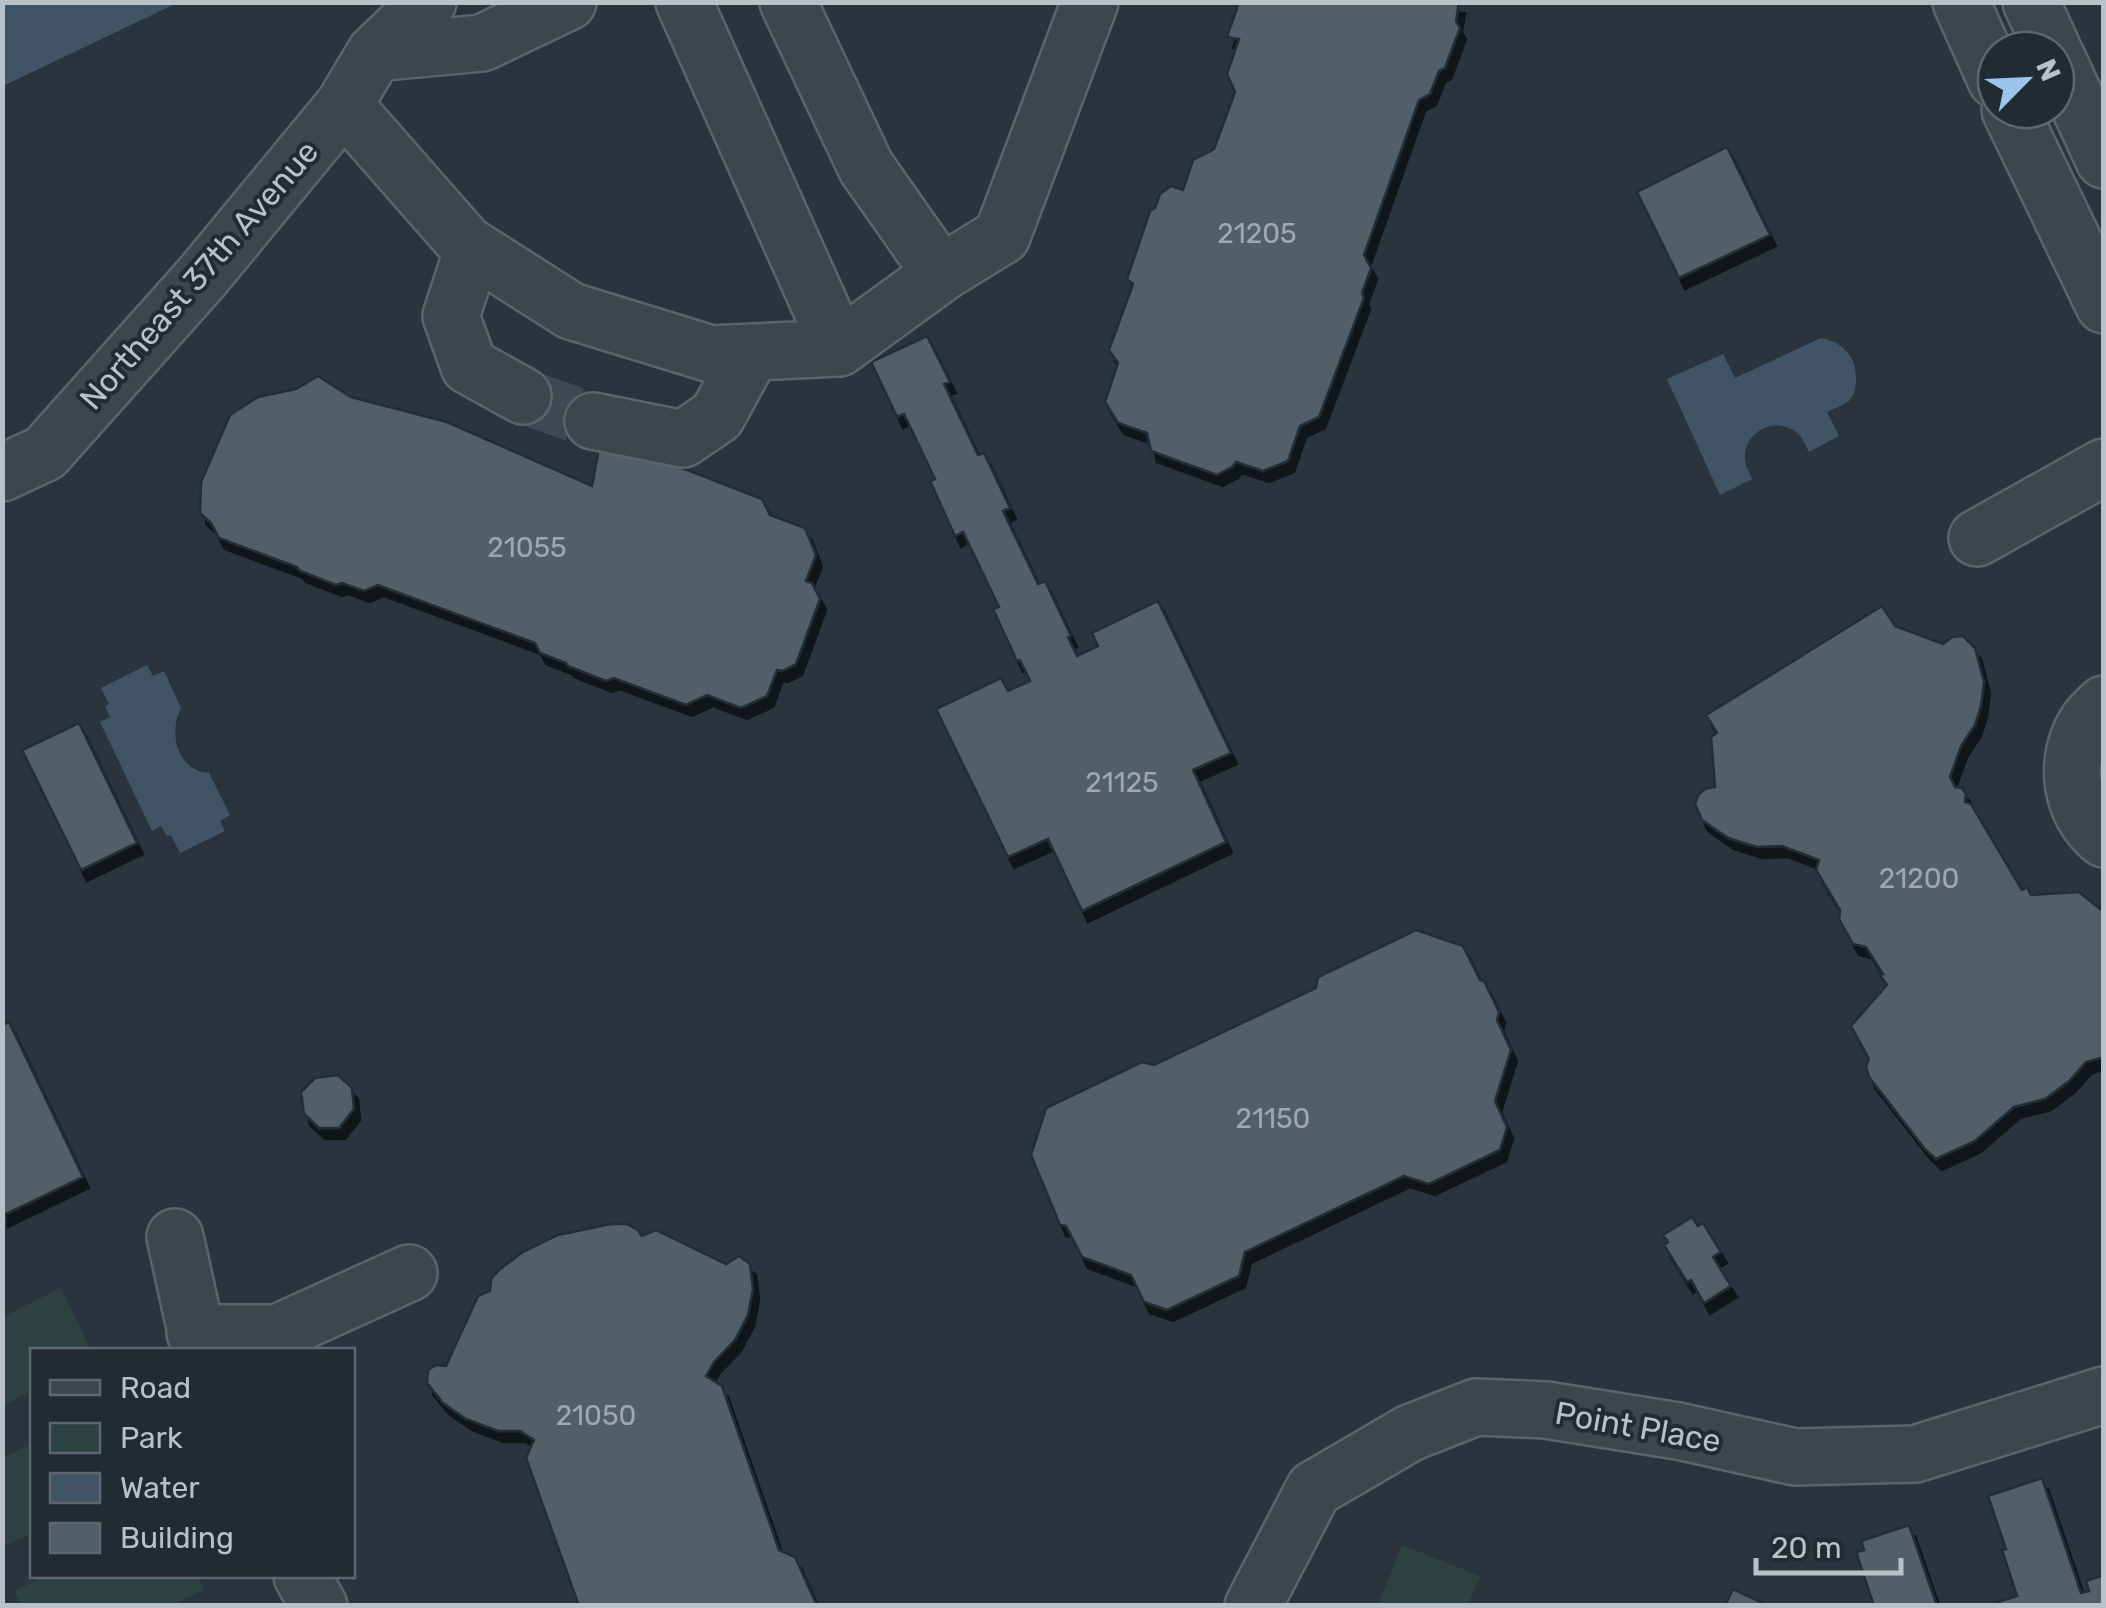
<svg xmlns="http://www.w3.org/2000/svg" width="2106" height="1608" font-family="Rubik,sans-serif">
<style>
.green{fill:#2c4140}
.water{fill:#415465}
.building{fill:#525f68;stroke:#232d35;stroke-width:2.5;filter:url(#shadow)}
.lines{fill:none;stroke-linecap:round;stroke-linejoin:round}
.minor-tunnel{stroke:#3f4953;stroke-width:55;stroke-dasharray:55 28;stroke-linecap:butt}
.minor-casing{stroke:#5a646b;stroke-width:60}
.minor{stroke:#3d464e;stroke-width:55}
.labels{text-anchor:middle;stroke-width:8;stroke-linejoin:round;paint-order:stroke}
.number-label{font-size:28px;fill:#9fa8b0}
.street-label{font-size:32px;fill:#b9c1c8;stroke:#212b33}
</style>
<defs>
<filter id="shadow"><feDropShadow dx="6" dy="11" stdDeviation="0" flood-color="#0009"/></filter>
</defs>
<rect width="100%" height="100%" fill="#29343e"/>
<path class="green" d="M 61,1288 L 91,1350 L 32,1350 L 32,1391 L 3,1406 L 3,1317 Z
M 32,1444 L 32,1533 L 3,1547 L 3,1458 Z
M 1402,1545 L 1480,1576 L 1468,1605 L 1378,1605 Z
M 46,1576 L 198,1576 L 204,1590 L 171,1605 L 21,1605 L 14,1591 Z"/>
<path class="water" d="M 3,2 L 177,2 L 177,3 L 3,86 Z
M 1821,338 C 1842,342 1856,356 1856,377 C 1856,385 1855,395 1849,401 C 1844,405 1833,409 1827,412 L 1839,436 L 1809,452 C 1805,444 1802,436 1795,431 C 1775,417 1746,431 1745,455 C 1744,464 1749,472 1752,479 L 1720,495 L 1667,379 L 1723,354 L 1735,378 Z
M 147,665 L 153,676 L 164,671 L 181,708 C 168,733 177,771 209,773 L 230,815 L 220,821 L 225,831 L 180,853 L 171,835 L 167,836 L 161,826 L 152,831 L 100,722 L 110,717 L 105,706 L 109,704 L 101,688 Z"/>
<path class="building" d="M 1239,2 L 1459,2 L 1456,21 L 1460,28 L 1445,68 L 1439,71 L 1430,94 L 1419,100 L 1364,255 L 1371,268 L 1362,293 L 1364,298 L 1319,417 L 1300,426 L 1288,461 L 1263,471 L 1236,462 L 1232,467 L 1217,475 L 1151,451 L 1147,433 L 1118,423 L 1105,402 L 1118,363 L 1109,350 L 1133,284 L 1127,279 L 1150,211 L 1155,208 L 1160,194 L 1171,186 L 1183,190 L 1193,160 L 1214,149 L 1235,92 L 1227,74 L 1239,39 L 1227,37 Z
M 1727,147 L 1770,235 L 1679,278 L 1637,192 Z
M 927,336 L 950,382 L 944,384 L 978,455 L 984,453 L 1010,508 L 1003,511 L 1038,584 L 1045,581 L 1071,636 L 1068,637 L 1077,656 L 1098,646 L 1092,633 L 1158,601 L 1231,753 L 1193,770 L 1226,842 L 1082,911 L 1048,839 L 1008,857 L 936,709 L 1001,678 L 1008,691 L 1030,681 L 1020,660 L 1017,661 L 993,609 L 999,607 L 963,532 L 955,536 L 930,481 L 935,479 L 904,414 L 897,417 L 871,362 Z
M 318,376 L 351,397 L 447,422 L 592,486 L 599,448 L 628,447 L 762,499 L 770,515 L 805,528 L 816,555 L 806,581 L 812,583 L 820,599 L 796,664 L 782,671 L 777,670 L 767,696 L 741,708 L 707,695 L 686,705 L 614,678 L 606,681 L 568,666 L 566,663 L 540,653 L 535,643 L 378,585 L 364,591 L 342,583 L 336,585 L 300,571 L 297,567 L 219,538 L 211,523 L 200,513 L 201,482 L 230,415 L 258,397 L 296,389 Z
M 1882,606 L 1895,626 L 1943,644 L 1952,637 L 1963,636 L 1975,648 L 1984,682 L 1981,706 L 1975,725 L 1961,746 L 1950,777 L 1955,787 L 1962,788 L 1966,794 L 1965,802 L 1971,804 L 2022,890 L 2027,887 L 2031,895 L 2079,892 L 2104,912 L 2104,1057 L 2086,1062 L 2069,1081 L 2045,1099 L 2014,1107 L 1975,1141 L 1936,1159 L 1925,1149 L 1869,1077 L 1866,1066 L 1869,1059 L 1851,1026 L 1887,985 L 1880,975 L 1883,974 L 1866,947 L 1853,944 L 1839,919 L 1840,910 L 1816,870 L 1819,860 L 1782,846 L 1757,847 L 1728,838 L 1702,820 L 1695,804 L 1698,795 L 1705,789 L 1715,787 L 1711,737 L 1717,733 L 1706,715 Z
M 79,723 L 137,843 L 81,870 L 22,750 Z
M 1416,930 L 1463,946 L 1480,980 L 1484,981 L 1499,1012 L 1497,1020 L 1511,1050 L 1495,1101 L 1507,1127 L 1500,1150 L 1429,1184 L 1404,1176 L 1245,1252 L 1239,1276 L 1167,1310 L 1144,1302 L 1131,1275 L 1082,1257 L 1066,1226 L 1060,1225 L 1031,1155 L 1046,1108 L 1142,1062 L 1154,1065 L 1316,988 L 1318,977 Z
M 9,1022 L 83,1177 L 2,1216 L 2,1025 Z
M 338,1075 L 352,1088 L 354,1109 L 339,1128 L 319,1128 L 304,1114 L 301,1092 L 315,1078 Z
M 1692,1217 L 1698,1226 L 1703,1223 L 1721,1252 L 1713,1257 L 1731,1286 L 1704,1303 L 1691,1280 L 1687,1282 L 1664,1245 L 1668,1242 L 1663,1235 Z
M 611,1224 L 627,1224 L 638,1230 L 642,1236 L 656,1230 L 726,1264 L 739,1256 L 750,1264 L 753,1289 L 748,1315 L 735,1340 L 714,1362 L 706,1376 L 722,1386 L 779,1550 L 795,1557 L 817,1606 L 579,1606 L 526,1458 L 534,1440 L 520,1431 L 498,1431 L 466,1419 L 443,1403 L 427,1383 L 428,1370 L 436,1365 L 446,1366 L 478,1296 L 490,1291 L 491,1279 L 500,1269 L 523,1252 L 558,1235 Z
M 2042,1478 L 2081,1593 L 2089,1591 L 2086,1581 L 2104,1575 L 2104,1606 L 1996,1606 L 1995,1603 L 2017,1596 L 2002,1550 L 2006,1549 L 1988,1496 Z
M 1909,1525 L 1937,1606 L 1874,1606 L 1856,1552 L 1864,1550 L 1861,1541 Z
M 1733,1589 L 1769,1606 L 1725,1606 Z"/>
<g class="lines">
<path class="minor-tunnel" d="M 523,396 L 593,421"/>
<g class="minor-casing">
<path id="minor" d="M 684,2 L 839,348
M 788,2 L 866,167 L 941,274
M 1961,2 L 1996,80
M 2031,2 L 2053,50
M 375,53 L 482,43 L 568,2
M 2056,56 L 2104,160
M 344,105 L 466,244 L 571,311 L 711,354 L 839,348 L 945,271 L 1002,236 L 1090,2
M 2010,110 L 2104,305
M 473,249 L 451,316 L 469,366 L 523,396
M 593,421 L 683,439 L 717,416 L 752,352
M 2,473 L 45,453 L 202,277 L 344,105 L 375,53 L 428,2
M 1977,538 L 2104,467
M 2104,704 C 2098,710 2091,716 2087,722 C 2063,759 2069,811 2104,839
M 175,1237 L 200,1350
M 195,1333 L 277,1333 L 409,1273
M 302,1576 L 319,1606
M 1253,1606 L 1314,1489 L 1410,1433 L 1476,1407 L 1546,1410 L 1678,1431 L 1795,1457 L 1915,1454 L 2104,1395"/>
</g>
<use href="#minor" class="minor"/>
</g>
<g class="labels">
<g class="number-label">
<text x="1257" y="243">21205</text>
<text x="527" y="557">21055</text>
<text x="1122" y="792">21125</text>
<text x="1919" y="888">21200</text>
<text x="1273" y="1128">21150</text>
<text x="596" y="1425">21050</text>
</g>
<g class="street-label">
<text transform="translate(199 275) rotate(-49)" y="11">Northeast 37th Avenue</text>
<text transform="translate(1638 1427) rotate(10)" y="11">Point Place</text>
</g>
</g>
<rect width="2106" height="1608" fill="none" stroke="#b9c1c8" stroke-width="10"/>
<rect x="30" y="1348" width="325" height="230" fill="#212b33" stroke="#5e676f" stroke-width="2.5"/>
<rect x="50" y="1380" width="50" height="15" fill="#3d464e" stroke="#5e676f" stroke-width="2.5"/>
<text x="120" y="1398" font-size="30" fill="#b9c1c8">Road</text>
<rect x="50" y="1423" width="50" height="30" fill="#2c4140" stroke="#5e676f" stroke-width="2.5"/>
<text x="120" y="1448" font-size="30" fill="#b9c1c8">Park</text>
<rect x="50" y="1473" width="50" height="30" fill="#415465" stroke="#5e676f" stroke-width="2.5"/>
<text x="120" y="1498" font-size="30" fill="#b9c1c8">Water</text>
<rect x="50" y="1523" width="50" height="30" fill="#525f68" stroke="#5e676f" stroke-width="2.5"/>
<text x="120" y="1548" font-size="30" fill="#b9c1c8">Building</text>
<g transform="translate(2026 80) rotate(66)"><circle r="48" fill="#212b33" stroke="#5e676f" stroke-width="2.5"/>
<path d="M0-8L18 38L0 25L-18 38Z" fill="#9bc4ec"/>
<text y="-15" font-size="28" font-weight="bold" text-anchor="middle" fill="#b9c1c8">N</text>
</g>
<path d="M1756 1558v15h145v-15" fill="none" stroke="#b9c1c8" stroke-width="5"/>
<text x="1771" y="1558" font-size="30" fill="#b9c1c8" stroke="#212b33" stroke-width="8" paint-order="stroke">20 m</text>
</svg>
